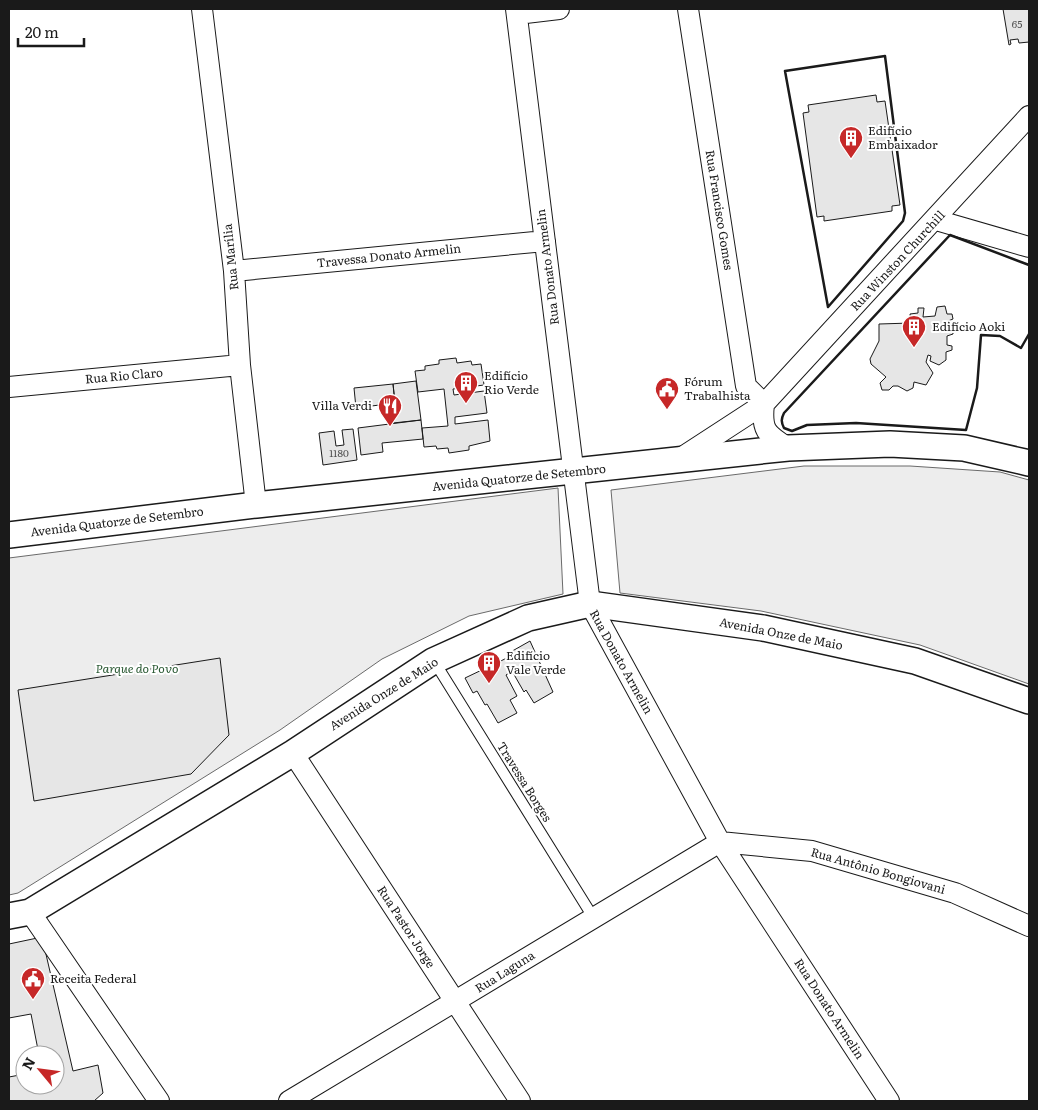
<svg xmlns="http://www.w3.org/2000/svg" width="1038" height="1110" font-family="Literata,serif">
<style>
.built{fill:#ededed;stroke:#6a6a6a}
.building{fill:#e6e6e6;stroke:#1a1a1a;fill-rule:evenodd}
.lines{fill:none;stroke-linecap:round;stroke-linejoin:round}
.service-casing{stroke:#1a1a1a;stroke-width:12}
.minor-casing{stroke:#1a1a1a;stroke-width:22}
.tertiary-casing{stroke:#1a1a1a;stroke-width:28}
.service{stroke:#fff;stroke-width:10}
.minor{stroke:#fff;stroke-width:20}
.tertiary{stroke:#fff;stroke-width:25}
.wall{stroke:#1a1a1a;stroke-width:2.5}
.labels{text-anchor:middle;stroke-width:4;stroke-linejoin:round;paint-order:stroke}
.number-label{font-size:10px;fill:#4d4d4d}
.poi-label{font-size:12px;fill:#1a1a1a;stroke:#fff;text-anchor:start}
.street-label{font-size:12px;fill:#1a1a1a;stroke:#fff}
.park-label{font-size:12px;font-style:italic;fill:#2b5a34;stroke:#fff}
</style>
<rect width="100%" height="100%" fill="#fff"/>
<path class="built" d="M 804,466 L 910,466 L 1000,472 L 1029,480 L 1029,684 L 920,645 L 761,611 L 620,593 L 611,490 Z
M 558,488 L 563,594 L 469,616 L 382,659 L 280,730 L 18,893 L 9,895 L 9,558 Z"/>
<path class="building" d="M 1003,9 L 1029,9 L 1029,42 L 1019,43 L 1018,39 L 1010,40 L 1011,44 L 1009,45 Z
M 876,95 L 877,102 L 885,101 L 900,205 L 892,206 L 892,211 L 824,221 L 824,216 L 817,217 L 803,113 L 809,112 L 808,105 Z
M 945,306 L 947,314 L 952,314 L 953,319 L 948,321 L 948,328 L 953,330 L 953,334 L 947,336 L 947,345 L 952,346 L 952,350 L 946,352 L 946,360 L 939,365 L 930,361 L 931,356 L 928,355 L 926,362 L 933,373 L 926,385 L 914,382 L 913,388 L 907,391 L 898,386 L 893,386 L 889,390 L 882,390 L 880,383 L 886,377 L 871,364 L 870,359 L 879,341 L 879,324 L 911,323 L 910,314 L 918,313 L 918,308 L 924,308 L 923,317 L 935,316 L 937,307 Z
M 456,358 L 457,363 L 471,361 L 472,365 L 481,364 L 484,385 L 453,389 L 454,395 L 484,391 L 487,413 L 455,417 L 455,424 L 488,420 L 490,441 L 469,446 L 469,450 L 449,453 L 448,448 L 437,449 L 436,446 L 424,447 L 422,428 L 448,426 L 444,389 L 418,392 L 415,371 L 425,370 L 425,366 L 439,364 L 439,360 Z
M 416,381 L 421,420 L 393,423 L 391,404 L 395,403 L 393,384 Z
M 393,384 L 395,403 L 356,408 L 354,388 Z
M 421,420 L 423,439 L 382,443 L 383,452 L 361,455 L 358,428 Z
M 353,429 L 357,460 L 323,465 L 319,433 L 334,431 L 336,446 L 344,445 L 342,430 Z
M 530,641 L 553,692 L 534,703 L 526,690 L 524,692 L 512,671 L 506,675 L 517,696 L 510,700 L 517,713 L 498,723 L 487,704 L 485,705 L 477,691 L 473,693 L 465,678 L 509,657 L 507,654 Z
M 220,658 L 229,735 L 191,774 L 34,801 L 18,690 Z
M 42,937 L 73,1071 L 98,1065 L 103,1093 L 94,1101 L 9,1101 L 9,944 ZM 25,1055 L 55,1055 L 55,1085 L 25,1085 Z
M 31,1014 L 39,1055 L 25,1055 L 25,1074 L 9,1077 L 9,1018 Z"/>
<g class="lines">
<g class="service-casing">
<path id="service" d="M 434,661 L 593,917"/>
</g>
<g class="minor-casing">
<path id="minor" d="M 202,9 L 234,271 L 240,365 L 256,505
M 516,9 L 590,604 L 720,842 L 889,1101
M 688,9 L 746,386 L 764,404
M 517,14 L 559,9
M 936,220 L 1029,247
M 234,271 L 545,241
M 9,387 L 240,365
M 764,404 C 761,430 766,434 788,448
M 681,458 L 764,404 L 1029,116
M 293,753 L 520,1101
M 30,912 L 159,1101
M 289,1101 L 720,842 L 812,851 L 955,893 L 1029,926"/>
</g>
<g class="tertiary-casing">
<path id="tertiary" d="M 9,535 L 256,505 L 788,448 L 890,444 L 964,448 L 1029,463
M 9,916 L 30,912 L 293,753 L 433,661 L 528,618 L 590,604 L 763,628 L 915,661 L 1029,701"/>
</g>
<use href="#service" class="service"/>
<use href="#minor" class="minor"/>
<use href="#tertiary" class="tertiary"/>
<path class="wall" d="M 885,56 L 905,213 L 903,221 L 828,307 L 785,71 Z
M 1029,265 L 950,235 L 784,413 C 781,419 781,422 784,428 L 792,431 L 807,425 L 856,423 L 966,430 L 977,388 L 981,335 L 1000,336 L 1021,348 L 1029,334"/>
</g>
<defs>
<g id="building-pin" transform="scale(1.25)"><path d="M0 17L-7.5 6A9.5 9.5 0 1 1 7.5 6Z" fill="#c62828" stroke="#fff"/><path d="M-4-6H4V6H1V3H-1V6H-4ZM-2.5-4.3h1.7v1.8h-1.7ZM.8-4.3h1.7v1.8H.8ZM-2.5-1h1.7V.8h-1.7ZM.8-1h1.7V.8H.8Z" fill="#fff"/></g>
<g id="civic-pin" transform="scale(1.25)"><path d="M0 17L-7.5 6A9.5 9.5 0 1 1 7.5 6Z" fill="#c62828" stroke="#fff"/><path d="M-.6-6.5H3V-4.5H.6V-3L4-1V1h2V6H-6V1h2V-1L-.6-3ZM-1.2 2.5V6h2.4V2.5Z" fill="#fff"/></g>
<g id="restaurant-pin" transform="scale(1.25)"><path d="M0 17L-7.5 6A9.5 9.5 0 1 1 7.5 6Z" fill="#c62828" stroke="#fff"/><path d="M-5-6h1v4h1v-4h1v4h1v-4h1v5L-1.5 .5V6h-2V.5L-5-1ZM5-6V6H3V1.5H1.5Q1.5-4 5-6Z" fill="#fff"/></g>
</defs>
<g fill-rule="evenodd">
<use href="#building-pin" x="851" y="138"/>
<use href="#building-pin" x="914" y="327"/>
<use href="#building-pin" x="466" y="383"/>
<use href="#civic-pin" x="667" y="389"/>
<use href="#restaurant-pin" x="390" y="406"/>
<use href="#building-pin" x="489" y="663"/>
<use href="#civic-pin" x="33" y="979"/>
</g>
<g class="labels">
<g class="number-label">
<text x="1017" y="28">65</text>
<text x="339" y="457">1180</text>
</g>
<g class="poi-label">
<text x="868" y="135">Edifício<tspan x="868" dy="14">Embaixador</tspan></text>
<text x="932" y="331">Edifício Aoki</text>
<text x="484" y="380">Edifício<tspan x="484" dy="14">Rio Verde</tspan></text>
<text x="684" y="386">Fórum<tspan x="684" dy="14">Trabalhista</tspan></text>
<text x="372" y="410" text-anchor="end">Villa Verdi</text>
<text x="506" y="660">Edifício<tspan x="506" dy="14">Vale Verde</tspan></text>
<text x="50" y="983">Receita Federal</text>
</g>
<g class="street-label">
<text transform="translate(719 210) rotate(81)" y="4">Rua Francisco Gomes</text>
<text transform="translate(389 256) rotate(-6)" y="4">Travessa Donato Armelin</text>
<text transform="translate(231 257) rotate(-96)" y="4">Rua Marília</text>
<text transform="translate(898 261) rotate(-47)" y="4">Rua Winston Churchill</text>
<text transform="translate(548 267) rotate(-97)" y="4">Rua Donato Armelin</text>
<text transform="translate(124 376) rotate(-5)" y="4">Rua Rio Claro</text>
<text transform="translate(519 478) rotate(-6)" y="4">Avenida Quatorze de Setembro</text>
<text transform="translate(117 522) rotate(-7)" y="4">Avenida Quatorze de Setembro</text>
<text transform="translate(781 634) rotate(11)" y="4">Avenida Onze de Maio</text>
<text transform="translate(621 662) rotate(61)" y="4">Rua Donato Armelin</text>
<text transform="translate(384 694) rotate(-32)" y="4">Avenida Onze de Maio</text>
<text transform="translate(524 782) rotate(58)" y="4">Travessa Borges</text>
<text transform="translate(878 871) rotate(16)" y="4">Rua Antônio Bongiovani</text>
<text transform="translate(406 927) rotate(57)" y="4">Rua Pastor Jorge</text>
<text transform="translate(505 972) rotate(-32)" y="4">Rua Laguna</text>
<text transform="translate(829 1009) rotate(57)" y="4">Rua Donato Armelin</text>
</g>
<g class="park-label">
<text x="137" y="673">Parque do Povo</text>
</g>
</g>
<rect width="1038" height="1110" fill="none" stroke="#1a1a1a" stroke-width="20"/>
<g transform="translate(40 1070) rotate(299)"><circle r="24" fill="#ffffff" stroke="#a3a3a3"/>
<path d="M0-4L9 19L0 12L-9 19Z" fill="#c62828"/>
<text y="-8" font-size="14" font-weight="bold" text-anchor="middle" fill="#1a1a1a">N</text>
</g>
<path d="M18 38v8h66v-8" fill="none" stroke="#1a1a1a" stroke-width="2.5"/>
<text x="25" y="38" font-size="15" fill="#1a1a1a" stroke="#ffffff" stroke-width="4" paint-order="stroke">20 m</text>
</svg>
